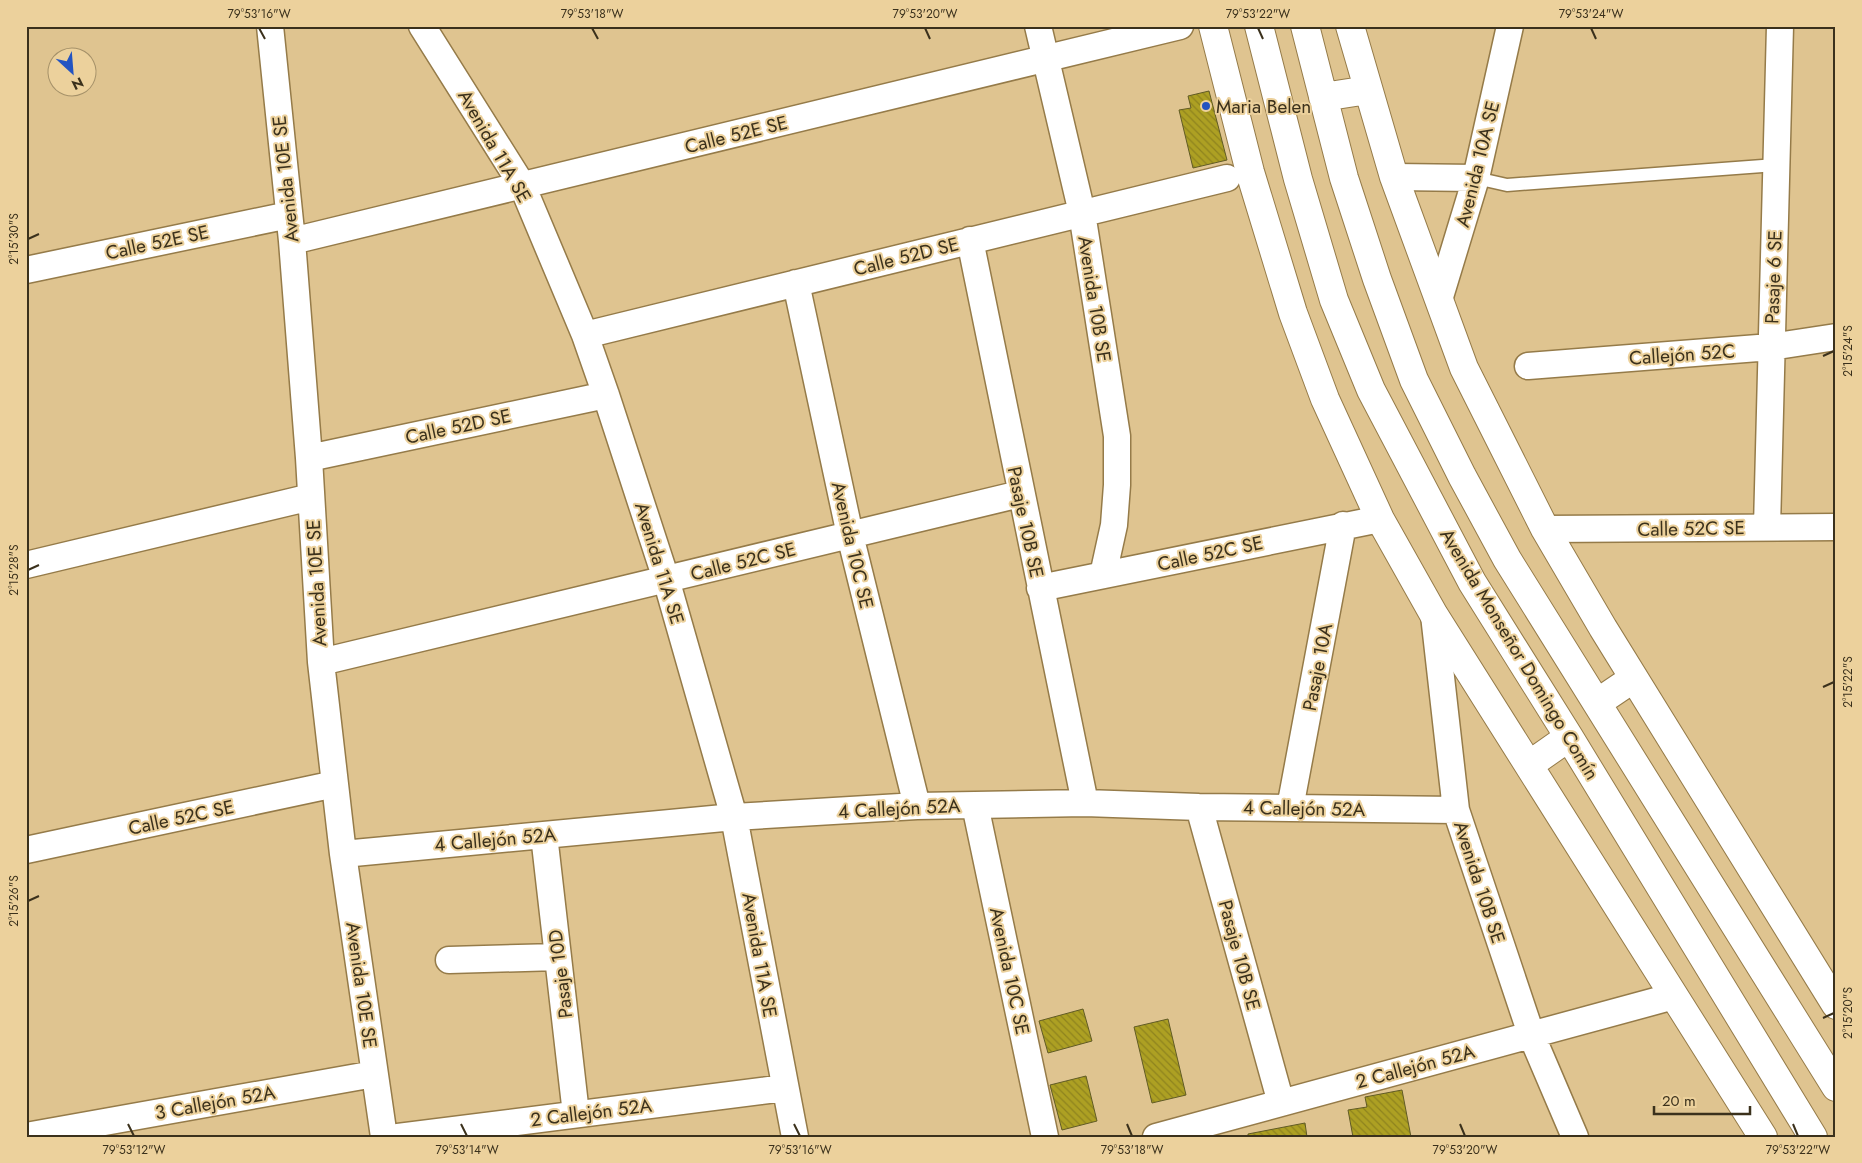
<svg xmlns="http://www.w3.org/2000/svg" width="1862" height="1163" font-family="Jost,sans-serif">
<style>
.building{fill:url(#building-back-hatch);stroke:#615b25}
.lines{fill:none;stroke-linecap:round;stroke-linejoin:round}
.service-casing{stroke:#957b49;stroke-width:15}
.minor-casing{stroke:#957b49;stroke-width:29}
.secondary-casing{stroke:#957b49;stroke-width:30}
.service{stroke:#fff;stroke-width:12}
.minor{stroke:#fff;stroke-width:26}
.secondary{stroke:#fff;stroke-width:28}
.ticks{fill:none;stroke:#3b311c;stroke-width:2}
.poi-dot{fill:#2354c2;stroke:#ecd19c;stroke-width:2}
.labels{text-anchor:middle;stroke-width:4;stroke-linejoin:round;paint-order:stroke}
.poi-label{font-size:19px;fill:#3b311c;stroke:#ecd19c;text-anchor:start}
.street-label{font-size:19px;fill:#3b311c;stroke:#ecd19c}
.neatline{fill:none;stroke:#3b311c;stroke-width:2}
.ticks-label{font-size:12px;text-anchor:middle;fill:#3b311c}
</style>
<defs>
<pattern id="building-back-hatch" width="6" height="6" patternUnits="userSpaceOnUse" patternTransform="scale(1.25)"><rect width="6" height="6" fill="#ada023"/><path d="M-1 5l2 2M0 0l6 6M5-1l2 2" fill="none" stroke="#8e831e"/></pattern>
</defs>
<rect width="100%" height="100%" fill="#dfc490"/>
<path class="building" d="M 1209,91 L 1227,160 L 1193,168 L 1179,110 L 1191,108 L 1188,96 Z
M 1083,1009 L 1092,1041 L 1048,1053 L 1039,1021 Z
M 1168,1019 L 1186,1095 L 1152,1103 L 1134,1027 Z
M 1086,1076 L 1097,1121 L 1062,1130 L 1050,1085 Z
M 1402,1090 L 1411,1137 L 1353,1137 L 1348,1110 L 1367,1107 L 1365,1097 Z
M 1305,1123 L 1307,1137 L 1248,1137 L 1248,1134 Z"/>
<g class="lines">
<g class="service-casing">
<path id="service" d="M 1476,178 L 1507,185 L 1776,165"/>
</g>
<g class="minor-casing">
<path id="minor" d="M 270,26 L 292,241 L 309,458 L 321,662 L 343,854 L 384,1137
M 422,26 L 522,185 L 585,335 L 606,395 L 666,579 L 734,817 L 795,1137
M 1038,26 L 1082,213 L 1117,436 L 1117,485 L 1114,525 L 1103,575
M 1394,177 L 1476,178
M 970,240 L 1085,803
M 292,241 L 1180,26
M 26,270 L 289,215
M 796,283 L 850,535 L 917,806
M 1439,300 L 1476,178 L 1510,26
M 585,335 L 1227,178
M 1528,366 L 1771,347 L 1836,337
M 309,458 L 606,395
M 1767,527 L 1780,26
M 1545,529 L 1836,527
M 26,565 L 311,497
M 1040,588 L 1380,519
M 1434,615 L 1456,810 L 1531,1034 L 1575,1137
M 321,662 L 1020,494
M 975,805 L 1045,1137
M 1199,807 L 1281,1103
M 1290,808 L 1343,525
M 544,835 L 576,1114
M 26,850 L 335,784
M 343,854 L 734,817 L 917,806 L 1085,803 L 1199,807 L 1456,810
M 449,960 L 558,957
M 26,1136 L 374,1074
M 398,1137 L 784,1088
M 1156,1137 L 1674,996"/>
</g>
<g class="secondary-casing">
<path id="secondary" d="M 1213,26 L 1250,172 L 1293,313 L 1325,399 L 1380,519 L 1434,615 L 1763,1137
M 1259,26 L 1298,179 L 1334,300 L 1371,390 L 1472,582 L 1569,737 L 1813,1137
M 1305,26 L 1344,178 L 1377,279 L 1414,380 L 1462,476 L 1507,559 L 1836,1087
M 1350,26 L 1394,177 L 1464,368 L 1545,529 L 1603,628 L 1836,1005
M 1323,97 L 1368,90
M 1597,703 L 1634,678
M 1529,765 L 1569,737"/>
</g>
<use href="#service" class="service"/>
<use href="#minor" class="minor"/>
<use href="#secondary" class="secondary"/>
</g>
<path class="ticks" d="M 259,28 L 265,39M 592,28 L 598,39M 925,28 L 930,39M 1258,28 L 1263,39M 1591,28 L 1596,39M 28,239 L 39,234M 1823,356 L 1834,351M 28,570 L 39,565M 1823,687 L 1834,682M 28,901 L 39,896M 1823,1018 L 1834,1013M 128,1124 L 134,1136M 461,1124 L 467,1136M 794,1124 L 800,1136M 1127,1124 L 1132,1136M 1460,1124 L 1465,1136M 1793,1124 L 1798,1136"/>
<circle class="poi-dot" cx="1206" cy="106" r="5"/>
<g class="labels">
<g class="poi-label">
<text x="1216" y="113">Maria Belen</text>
</g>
<g class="street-label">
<text transform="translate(736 134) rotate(-14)" y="7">Calle 52E SE</text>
<text transform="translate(495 146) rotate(60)" y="7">Avenida 11A SE</text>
<text transform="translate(1477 164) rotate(-76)" y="7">Avenida 10A SE</text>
<text transform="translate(285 179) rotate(-96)" y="7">Avenida 10E SE</text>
<text transform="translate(157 242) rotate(-12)" y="7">Calle 52E SE</text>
<text transform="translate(906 256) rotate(-14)" y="7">Calle 52D SE</text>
<text transform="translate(1773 277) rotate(-88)" y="7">Pasaje 6 SE</text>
<text transform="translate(1095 299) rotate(81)" y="7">Avenida 10B SE</text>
<text transform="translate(1682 354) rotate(-4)" y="7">Callejón 52C</text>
<text transform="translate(458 426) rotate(-12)" y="7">Calle 52D SE</text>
<text transform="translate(1026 522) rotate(78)" y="7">Pasaje 10B SE</text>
<text transform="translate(1691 528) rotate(-1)" y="7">Calle 52C SE</text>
<text transform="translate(853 545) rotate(77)" y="7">Avenida 10C SE</text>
<text transform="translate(1210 553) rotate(-12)" y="7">Calle 52C SE</text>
<text transform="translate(743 561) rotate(-14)" y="7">Calle 52C SE</text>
<text transform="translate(660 563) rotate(73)" y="7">Avenida 11A SE</text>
<text transform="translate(316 583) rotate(-93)" y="7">Avenida 10E SE</text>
<text transform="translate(1520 654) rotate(59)" y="7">Avenida Monseñor Domingo Comín</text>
<text transform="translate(1317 667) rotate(-79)" y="7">Pasaje 10A</text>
<text transform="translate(899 808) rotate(-3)" y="7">4 Callejón 52A</text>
<text transform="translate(1304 808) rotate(1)" y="7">4 Callejón 52A</text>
<text transform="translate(181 817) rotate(-12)" y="7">Calle 52C SE</text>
<text transform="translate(495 839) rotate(-5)" y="7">4 Callejón 52A</text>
<text transform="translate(1480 882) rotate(72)" y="7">Avenida 10B SE</text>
<text transform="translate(760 955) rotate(80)" y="7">Avenida 11A SE</text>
<text transform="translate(1240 955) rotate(75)" y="7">Pasaje 10B SE</text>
<text transform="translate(1010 971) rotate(78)" y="7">Avenida 10C SE</text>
<text transform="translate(560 974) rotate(-97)" y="7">Pasaje 10D</text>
<text transform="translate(362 985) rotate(82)" y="7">Avenida 10E SE</text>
<text transform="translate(1415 1066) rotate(-15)" y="7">2 Callejón 52A</text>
<text transform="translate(215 1102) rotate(-10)" y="7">3 Callejón 52A</text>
<text transform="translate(591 1112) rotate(-7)" y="7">2 Callejón 52A</text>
</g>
</g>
<rect width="1862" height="1163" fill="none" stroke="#ecd19c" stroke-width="55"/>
<g transform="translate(72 72) rotate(154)"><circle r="24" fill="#ecd19c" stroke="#a59169"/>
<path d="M0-4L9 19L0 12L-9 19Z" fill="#2354c2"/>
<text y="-8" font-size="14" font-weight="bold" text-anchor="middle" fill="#3b311c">N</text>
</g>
<path d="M1654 1106v8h96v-8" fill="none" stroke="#3b311c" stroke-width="2.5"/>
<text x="1662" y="1106" font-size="15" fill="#3b311c" stroke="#ecd19c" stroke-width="4" paint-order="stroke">20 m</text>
<rect x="28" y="28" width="1806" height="1108" class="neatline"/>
<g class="ticks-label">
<text x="259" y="18">79°53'16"W</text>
<text x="592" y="18">79°53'18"W</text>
<text x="925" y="18">79°53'20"W</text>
<text x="1258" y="18">79°53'22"W</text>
<text x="1591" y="18">79°53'24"W</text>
<text transform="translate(14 239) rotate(-90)" y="4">2°15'30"S</text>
<text transform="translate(1848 351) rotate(-90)" y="4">2°15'24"S</text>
<text transform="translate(14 570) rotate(-90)" y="4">2°15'28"S</text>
<text transform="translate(1848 682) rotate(-90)" y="4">2°15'22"S</text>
<text transform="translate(14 901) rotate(-90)" y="4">2°15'26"S</text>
<text transform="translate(1848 1013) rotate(-90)" y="4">2°15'20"S</text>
<text x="134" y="1154">79°53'12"W</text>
<text x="467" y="1154">79°53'14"W</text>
<text x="800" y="1154">79°53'16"W</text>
<text x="1132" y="1154">79°53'18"W</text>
<text x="1465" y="1154">79°53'20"W</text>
<text x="1798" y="1154">79°53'22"W</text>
</g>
</svg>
